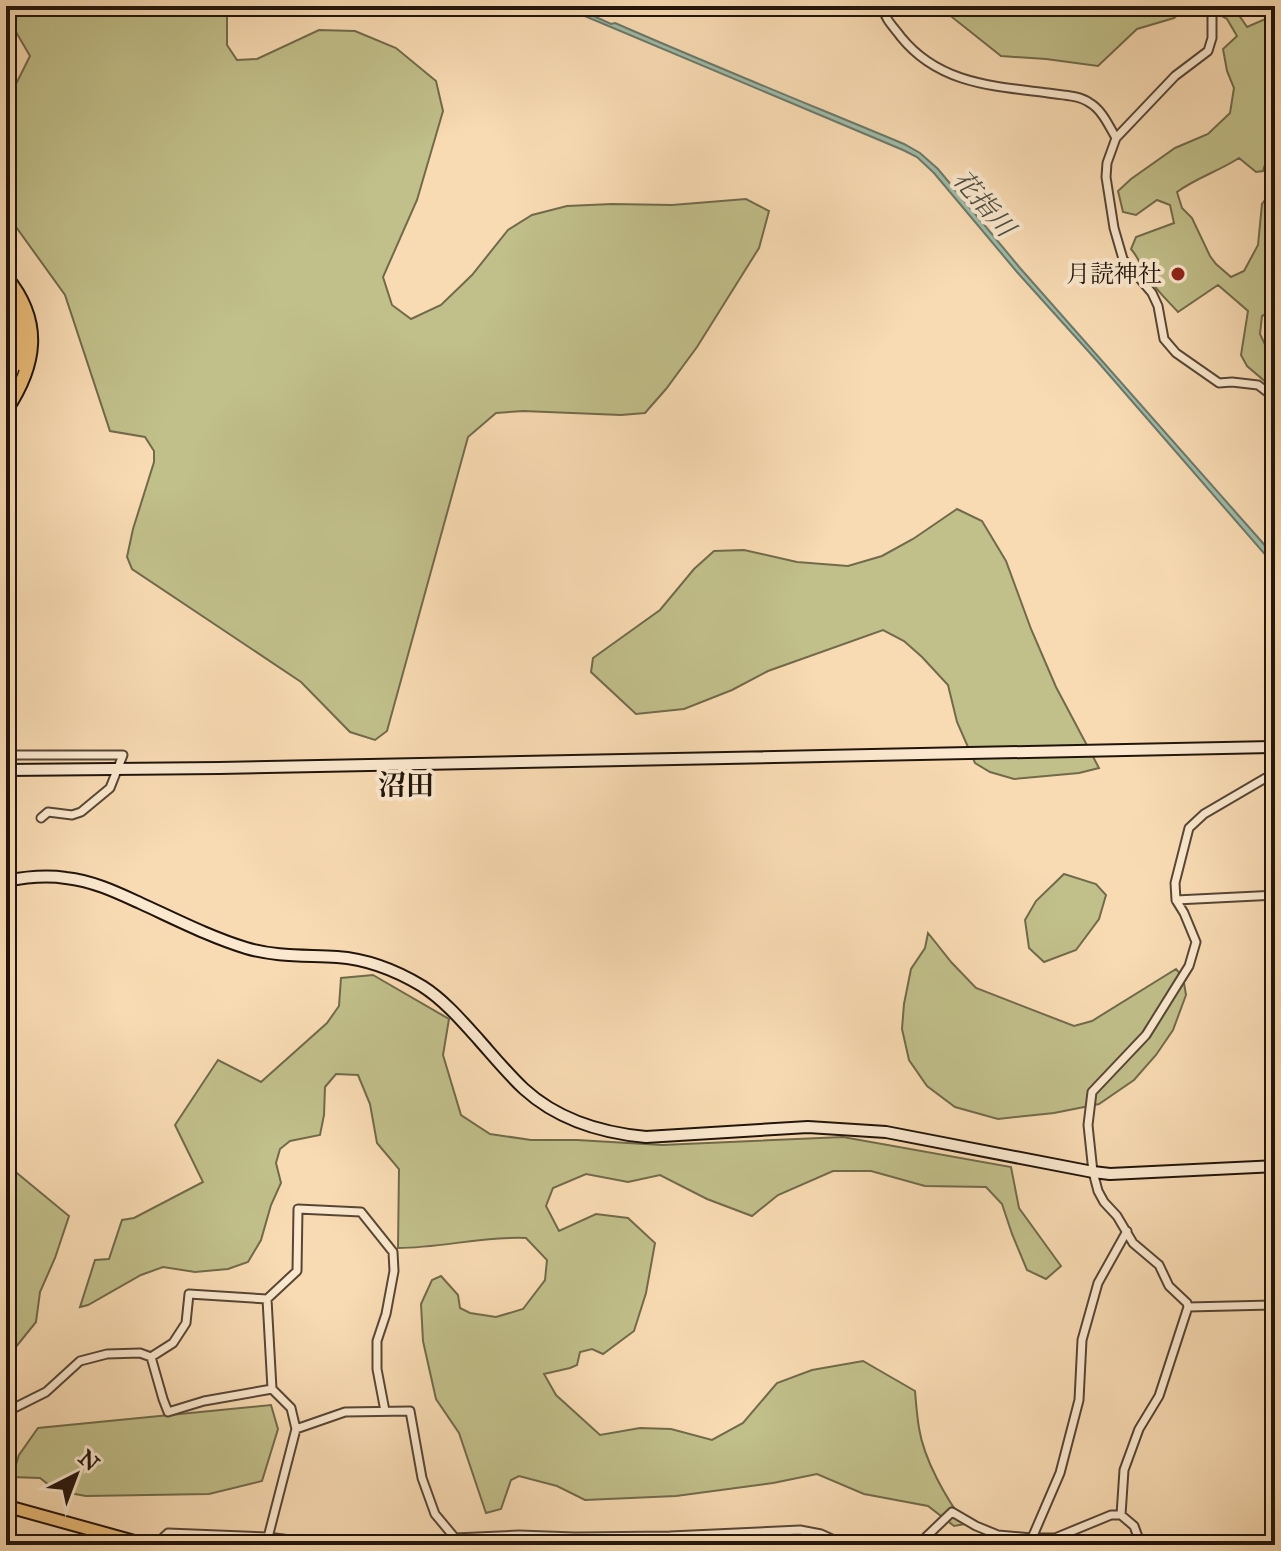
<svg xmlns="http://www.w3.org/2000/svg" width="1281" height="1551" font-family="'IM FELL Great Primer','Noto Serif JP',serif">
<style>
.green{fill:#c1bf8a;stroke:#716a4b;stroke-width:2}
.water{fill:#9ebba8;stroke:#6c786a;stroke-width:2}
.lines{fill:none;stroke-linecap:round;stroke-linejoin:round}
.street-casing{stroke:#574636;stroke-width:11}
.secondary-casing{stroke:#21140c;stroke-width:14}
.primary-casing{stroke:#21140c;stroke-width:15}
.highway-casing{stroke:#21140c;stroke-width:16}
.street{stroke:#fbe8ce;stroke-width:7}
.secondary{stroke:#fbe8ce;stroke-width:10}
.primary{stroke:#ecbe7a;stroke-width:11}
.highway{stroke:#ecbe7a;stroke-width:12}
.poi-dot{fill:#8f2418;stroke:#fbe8ce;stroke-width:3}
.labels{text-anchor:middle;stroke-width:8;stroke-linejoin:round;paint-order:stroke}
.poi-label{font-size:24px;fill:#21140c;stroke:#fbe8ce;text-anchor:end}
.water-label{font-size:26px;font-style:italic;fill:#4d4e43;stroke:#fbe8ce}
.quarter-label{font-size:28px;font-weight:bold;fill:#21140c;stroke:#fbe8ce}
</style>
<rect width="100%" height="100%" fill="#f9dbb3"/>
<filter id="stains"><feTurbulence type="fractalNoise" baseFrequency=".0025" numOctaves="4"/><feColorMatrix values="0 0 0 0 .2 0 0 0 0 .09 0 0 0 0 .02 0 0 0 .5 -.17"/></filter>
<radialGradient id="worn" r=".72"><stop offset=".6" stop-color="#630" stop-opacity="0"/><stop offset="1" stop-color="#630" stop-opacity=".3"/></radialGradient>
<path class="green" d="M 6,6 L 227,6 L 227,45 L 237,60 L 257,59 L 319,30 L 355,31 L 396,48 L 436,81 L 443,111 L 417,200 L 383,277 L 392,305 L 411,319 L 441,305 L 472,275 L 508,230 L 532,215 L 567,206 L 612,204 L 672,205 L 746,199 L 769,211 L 759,248 L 697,347 L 666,389 L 645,413 L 621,415 L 523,411 L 496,413 L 468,437 L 387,731 L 375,740 L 350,732 L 301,682 L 132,569 L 127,557 L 133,529 L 154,462 L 154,451 L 145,437 L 110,431 L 65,295 L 6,213 L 6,104 L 30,56 L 16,32 L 6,39 Z
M 935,6 L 1188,6 L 1174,18 L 1137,29 L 1098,66 L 1046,59 L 1001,56 L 952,17 Z
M 1204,6 C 1231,6 1232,3 1247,27 L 1270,17 L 1275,28 L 1275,97 L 1271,115 L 1275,132 L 1263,171 L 1256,172 L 1239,158 C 1219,171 1196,178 1177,192 L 1182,208 L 1192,218 L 1210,256 L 1216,264 L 1231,277 L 1244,271 L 1258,245 L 1262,204 L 1275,187 L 1275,309 L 1262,316 L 1260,334 L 1268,351 L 1275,354 L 1275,390 L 1247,366 L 1241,355 L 1248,311 L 1218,285 L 1178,312 C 1168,301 1156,290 1148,277 C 1140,266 1141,261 1131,249 L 1136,237 L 1174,223 L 1170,205 L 1157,200 L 1136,215 L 1123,212 L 1118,191 L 1131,179 L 1175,148 L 1208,134 L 1230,113 L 1234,88 L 1227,71 L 1223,49 L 1237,36 L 1227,19 Z
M 957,509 L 982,521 L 1006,561 L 1031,629 L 1056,687 L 1099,768 L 1079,773 L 1014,779 L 990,772 L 975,763 L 957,722 L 948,685 L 922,657 L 904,641 L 883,630 L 768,671 L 732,690 L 684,709 L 636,714 L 591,672 L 593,658 L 660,610 L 694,569 L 714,551 L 744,550 L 797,562 L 848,566 L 882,556 L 913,539 Z
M 1064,874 L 1096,884 L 1106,895 L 1099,919 L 1076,950 L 1044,962 L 1029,948 L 1025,920 L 1036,901 Z
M 928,933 L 952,963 L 976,988 L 1074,1026 L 1092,1021 L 1176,969 L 1183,977 L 1186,995 L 1173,1030 L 1156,1055 L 1134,1080 L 1099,1104 L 1054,1113 L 998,1119 L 955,1107 L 927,1086 L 909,1060 L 902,1029 L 904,1004 L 911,969 L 925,948 Z
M 373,975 L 449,1019 L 443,1055 L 461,1115 L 490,1134 L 531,1140 L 577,1140 L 662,1145 L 843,1137 L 1011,1167 L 1019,1208 L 1061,1266 L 1046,1279 L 1027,1270 L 1012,1234 L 1002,1204 L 986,1187 L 925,1186 L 871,1171 L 833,1171 L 778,1195 L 752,1216 L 707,1199 L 660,1175 L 628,1182 L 586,1174 L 553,1188 L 546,1206 L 559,1231 L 596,1214 L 628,1218 L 655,1243 L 646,1293 L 634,1331 L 603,1354 L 592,1349 L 580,1352 L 577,1365 L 570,1368 L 544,1374 L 556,1395 L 600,1435 L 640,1428 L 671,1429 L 712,1440 L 743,1423 L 777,1383 L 812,1370 L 863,1361 L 915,1391 C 916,1403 917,1416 919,1428 C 924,1460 946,1498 965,1524 L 954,1526 L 928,1506 L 864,1494 L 817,1474 L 773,1483 L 676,1496 L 585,1500 L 557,1486 L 519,1476 L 511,1480 L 501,1509 L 486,1513 L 459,1433 L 436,1399 L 423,1341 L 421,1304 L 432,1280 L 441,1276 L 458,1295 L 460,1308 L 470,1313 L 496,1317 L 523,1309 L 545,1280 L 547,1260 L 526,1238 C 483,1236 441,1248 398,1248 L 399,1169 L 377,1143 L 370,1104 L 358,1075 L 336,1074 L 325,1087 L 324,1115 L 320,1135 L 290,1141 L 280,1149 L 276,1163 L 281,1183 L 271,1205 L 261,1240 L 248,1262 L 228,1269 L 195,1272 L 163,1267 L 141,1275 L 88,1305 L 80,1307 L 95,1260 L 109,1259 L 122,1220 L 134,1218 L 203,1182 L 175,1125 L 218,1060 L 261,1082 L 327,1023 L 339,1006 L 341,978 Z
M 6,1164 L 69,1216 L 55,1258 L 40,1292 L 36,1322 L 11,1353 L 6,1349 Z
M 271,1405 L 278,1429 L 262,1481 L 209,1494 L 86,1496 L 69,1493 L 53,1488 L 40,1478 L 12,1477 L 19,1455 L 38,1428 Z"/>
<path class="water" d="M 561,6 L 572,6 L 611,24 L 615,23 C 711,65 808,104 904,144 L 920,153 L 938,169 L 1020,268 L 1262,542 L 1275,558 L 1275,566 L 1098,362 L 1017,272 L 934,173 L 917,157 L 903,150 Z"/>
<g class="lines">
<g class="street-casing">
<path id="street" d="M 883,6 C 884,19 894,27 901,37 C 939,84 993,86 1048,93 C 1061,95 1079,95 1090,103 C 1102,110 1109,126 1116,138
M 1209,6 L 1212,14 L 1212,38 L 1208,51 L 1175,76 L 1116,138 L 1107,163 L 1106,177 L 1114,228 L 1123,259 L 1152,293 L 1158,306 L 1164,339 L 1176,353 L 1219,383 L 1232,382 L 1258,385 L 1275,398
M 6,755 L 123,755 L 110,788 L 81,812 L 72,815 L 48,812 L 41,818
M 1176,900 L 1275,895
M 1188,1307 L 1275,1305
M 151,1357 L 163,1399 L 168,1412 L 204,1401 L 272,1389
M 6,1412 L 46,1392 L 80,1361 L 107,1354 L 140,1353 L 151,1357 L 173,1343 L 186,1323 L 189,1294 L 267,1299
M 296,1429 L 345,1412 L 410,1411 L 422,1478 L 435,1514 L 455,1538
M 1121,1515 L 1124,1470 L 1139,1429 L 1159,1396 L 1188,1307 L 1187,1303 L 1169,1286 L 1159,1265 L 1133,1243 L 1117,1216 L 1104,1202 L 1098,1191 L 1093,1172 L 1088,1125 L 1092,1092 L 1146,1035 L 1189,966 L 1196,942 L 1184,913 L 1176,900 L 1175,883 L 1189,828 L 1204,814 L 1269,776 L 1274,766 L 1273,747
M 6,1536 L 14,1508
M 1032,1538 L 1055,1538 L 1111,1515 L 1121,1515 L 1134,1526 L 1141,1545
M 155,1545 L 168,1533 L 268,1537 L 327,1545
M 266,1545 L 296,1429 L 291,1408 L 272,1389 L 267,1299 L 297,1271 L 298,1209 L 361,1212 L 393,1252 L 394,1271 L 386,1314 L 377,1341 L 377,1369 L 385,1411
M 447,1545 L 455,1538 L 519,1535 L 575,1537 L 670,1536 L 800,1530 L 821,1534 L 845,1545
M 922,1545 L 926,1537 L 952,1512 L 976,1526 L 998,1535 L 1032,1538 L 1060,1473 L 1079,1400 L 1082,1340 L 1098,1283 L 1127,1231"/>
</g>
<g class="secondary-casing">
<path id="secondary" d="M 6,770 L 219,768 L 1275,747
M 6,881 C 26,877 46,875 66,878 C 93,881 116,892 140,903 C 175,919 210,937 246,948 C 276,957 307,955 337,957 C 366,959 397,971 422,986 C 444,1000 462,1021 479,1040 C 494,1057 508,1074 524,1089 C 558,1120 602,1133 646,1137 L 808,1127 L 886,1132 L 1093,1172 L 1110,1174 L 1275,1166"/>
</g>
<g class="primary-casing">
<path id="primary" d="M 6,1506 L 147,1545"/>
</g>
<g class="highway-casing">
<path id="highway" d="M 6,277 C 43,322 36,365 6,410
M 6,292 C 21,315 26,337 22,365
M 6,311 C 17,333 18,363 6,386"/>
</g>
<use href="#street" class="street"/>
<use href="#secondary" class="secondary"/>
<use href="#primary" class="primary"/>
<use href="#highway" class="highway"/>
</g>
<circle class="poi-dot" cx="1178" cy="274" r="8"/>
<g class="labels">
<g class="poi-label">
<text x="1162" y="282">月読神社</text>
</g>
<g class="water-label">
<text transform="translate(984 203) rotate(49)" y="9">花指川</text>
</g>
<g class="quarter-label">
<text x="406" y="795">沼田</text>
</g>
</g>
<rect width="1281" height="1551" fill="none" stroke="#f9dbb3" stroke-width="32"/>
<rect x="8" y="8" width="1265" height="1535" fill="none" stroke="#21140c" stroke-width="4"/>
<rect x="16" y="16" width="1249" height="1519" fill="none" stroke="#21140c" stroke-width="2"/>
<g transform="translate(76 1475) rotate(42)" stroke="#fbe8ce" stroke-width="6" paint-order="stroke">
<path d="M0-6L14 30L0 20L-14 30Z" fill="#21140c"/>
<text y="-12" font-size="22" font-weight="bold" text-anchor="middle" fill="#21140c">N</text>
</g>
<rect width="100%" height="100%" filter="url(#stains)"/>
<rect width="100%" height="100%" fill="url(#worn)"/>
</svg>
